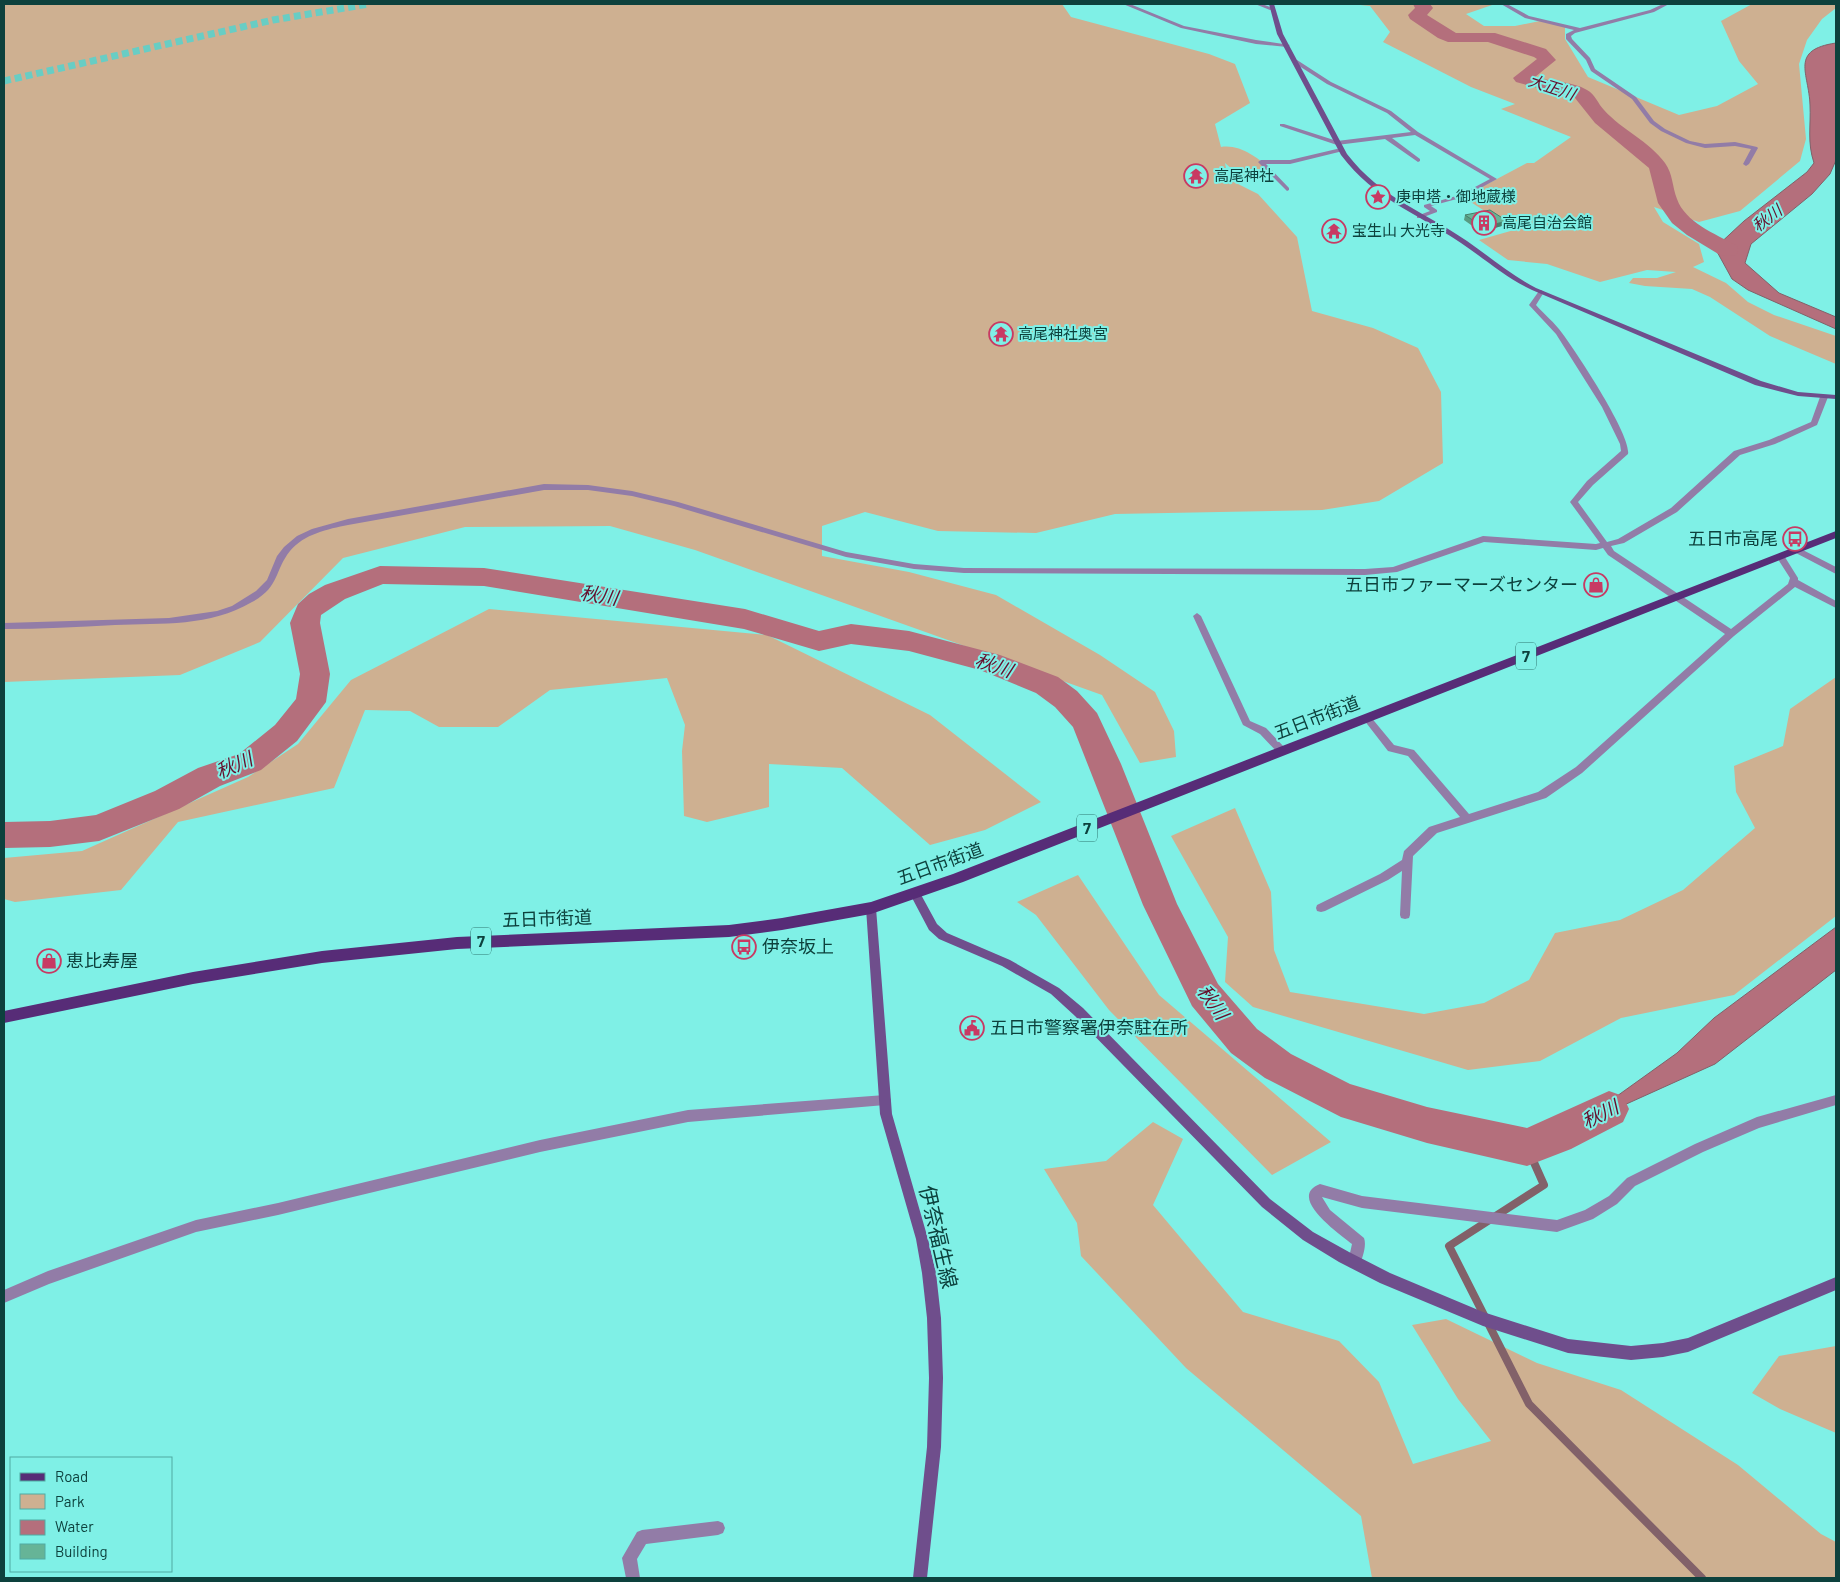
<svg xmlns="http://www.w3.org/2000/svg" width="1840" height="1582" font-family="Barlow,'Noto Sans JP',sans-serif">
<style>
.green{fill:#ceb091}
.water{fill:#b46f7c;stroke:#826169}
.lines{fill:none;stroke-linecap:round;stroke-linejoin:round}
.stream{stroke:#826169;stroke-width:8}
.river{fill:#b46f7c;fill-rule:evenodd}
.primary-tunnel{stroke:#68cdc4;stroke-width:7;stroke-dasharray:7 4;stroke-linecap:butt}
.street{fill:#927ca7;fill-rule:evenodd}
.secondary{fill:#6f4e8c;fill-rule:evenodd}
.primary{fill:#572c77;fill-rule:evenodd}
.wall{fill:#589b82}
.shaded-wall{fill:#477e6a}
.building{fill:#66b497;stroke:#477e6a}
.labels{text-anchor:middle;stroke-width:4;stroke-linejoin:round;paint-order:stroke}
.far-poi-label{font-size:15px;fill:#0d413d;stroke:#7ff0e6;text-anchor:start}
.far-water-label{font-size:16px;font-style:italic;fill:#660f2c;stroke:#7ff0e6}
.shield{fill:#7ff0e6;stroke:#2f7670;stroke-width:1}
.shield-label{font-size:16px;font-weight:bold;fill:#0d413d}
.poi-label{font-size:18px;fill:#0d413d;stroke:#7ff0e6;text-anchor:start}
.street-label{font-size:18px;fill:#0d413d;stroke:#7ff0e6}
.water-label{font-size:19px;font-style:italic;fill:#660f2c;stroke:#7ff0e6}
.near-street-label{font-size:21px;fill:#0d413d;stroke:#7ff0e6}
</style>
<rect width="100%" height="100%" fill="#7ff0e6"/>
<path class="green" d="M 4,4 L 1062,4 L 1071,17 L 1209,54 L 1235,64 L 1250,103 L 1215,124 L 1221,147 C 1241,144 1260,159 1274,173 L 1240,176 L 1225,163 L 1228,179 L 1258,194 L 1297,237 L 1312,311 L 1373,328 L 1418,348 L 1441,392 L 1443,463 L 1379,501 L 1322,510 L 1115,514 L 1036,533 L 938,531 L 865,512 L 822,526 L 822,556 L 909,572 L 996,595 L 1100,655 L 1155,692 L 1174,731 L 1176,757 L 1140,763 L 1102,695 L 695,550 L 610,526 L 465,527 L 343,558 L 260,642 L 180,675 L 4,682 Z
M 1351,4 L 1495,4 L 1466,14 L 1484,26 L 1515,26 L 1540,21 L 1565,27 L 1565,39 L 1588,77 L 1679,115 L 1717,106 L 1758,84 L 1739,61 L 1721,21 L 1752,4 L 1836,4 L 1836,8 L 1822,19 L 1807,40 L 1799,64 L 1806,139 L 1800,161 L 1740,211 L 1699,222 L 1654,207 L 1663,222 L 1699,244 L 1704,262 L 1693,267 L 1726,283 L 1748,302 L 1774,315 L 1836,336 L 1836,364 L 1770,336 L 1710,297 L 1692,289 L 1645,286 L 1629,283 L 1633,278 L 1657,278 L 1676,272 L 1647,270 L 1600,282 L 1547,264 L 1508,260 L 1479,240 L 1514,230 L 1463,197 L 1527,163 L 1534,163 L 1571,137 L 1501,109 L 1515,104 L 1471,87 L 1383,42 L 1390,32 L 1370,6 Z
M 489,609 L 767,635 L 930,715 L 1041,802 L 985,830 L 930,845 L 842,768 L 769,764 L 769,807 L 707,822 L 684,816 L 682,751 L 685,725 L 667,678 L 550,690 L 498,727 L 439,727 L 410,711 L 365,710 L 334,788 L 178,822 L 121,890 L 15,902 L 4,899 L 4,858 L 82,851 L 248,777 L 298,744 L 351,680 Z
M 1836,677 L 1836,916 L 1734,995 L 1621,1018 L 1540,1061 L 1468,1070 L 1253,1007 L 1225,982 L 1228,937 L 1171,836 L 1235,808 L 1271,892 L 1274,950 L 1290,992 L 1424,1014 L 1484,1003 L 1529,980 L 1555,933 L 1620,920 L 1683,890 L 1755,828 L 1736,792 L 1734,766 L 1783,746 L 1790,709 Z
M 1078,875 L 1159,995 L 1331,1142 L 1272,1175 L 1109,1010 L 1036,915 L 1017,902 Z
M 1153,1122 L 1183,1139 L 1153,1205 L 1243,1312 L 1339,1341 L 1379,1382 L 1413,1464 L 1491,1441 L 1458,1399 L 1412,1325 L 1446,1319 L 1537,1363 L 1621,1390 L 1738,1465 L 1821,1534 L 1836,1542 L 1836,1578 L 1372,1578 L 1361,1516 L 1186,1368 L 1081,1256 L 1077,1223 L 1044,1169 L 1106,1161 Z
M 1836,1346 L 1836,1433 L 1780,1409 L 1752,1393 L 1779,1356 Z"/>
<path class="water" d="M 1836,43 L 1836,160 L 1830,174 L 1812,194 L 1751,244 L 1745,263 L 1779,293 L 1836,317 L 1836,329 L 1748,290 L 1732,279 L 1715,248 L 1744,221 L 1807,172 L 1814,163 C 1807,142 1811,126 1810,105 C 1809,73 1789,50 1836,43 Z
M 1836,927 L 1836,970 L 1715,1064 L 1571,1129 L 1677,1053 L 1714,1018 Z"/>
<g class="lines">
<path class="stream" d="M 1527,1147 L 1544,1185 L 1449,1246 L 1529,1404 L 1702,1578"/>
<path class="river" d="M 1413,4 L 1430,4 L 1433,8 L 1427,15 L 1456,33 L 1495,33 L 1546,49 L 1556,60 L 1535,77 C 1552,82 1572,81 1587,90 C 1595,94 1598,104 1604,110 C 1622,130 1649,141 1665,163 C 1673,174 1672,186 1677,199 C 1685,222 1715,234 1736,245 L 1739,250 L 1736,255 L 1728,256 L 1720,255 L 1687,235 L 1672,223 L 1658,203 L 1649,168 L 1595,123 L 1575,98 L 1516,82 L 1513,78 L 1537,59 L 1534,57 L 1488,42 L 1448,42 L 1438,38 L 1410,19 L 1408,15 L 1415,8 Z
M 380,566 L 484,568 L 745,609 L 819,631 L 851,624 L 909,631 L 1000,655 L 1058,677 L 1077,691 L 1097,713 L 1121,764 L 1177,904 L 1218,984 L 1257,1029 L 1291,1054 L 1350,1084 L 1427,1107 L 1527,1128 L 1609,1091 L 1623,1096 L 1629,1109 L 1623,1122 L 1571,1149 L 1527,1166 L 1427,1143 L 1341,1117 L 1265,1078 L 1231,1053 L 1192,1006 L 1143,905 L 1073,727 L 1055,707 L 1036,693 L 980,670 L 909,651 L 851,644 L 819,651 L 744,629 L 484,586 L 383,584 L 345,599 L 321,615 L 320,623 L 330,674 L 326,702 L 297,741 L 261,770 L 220,786 L 179,809 L 99,841 L 50,847 L 4,848 L 4,822 L 50,821 L 96,815 L 155,791 L 198,768 L 239,754 L 275,725 L 296,699 L 300,674 L 290,623 L 298,604 L 309,594 L 325,585 Z"/>
<path class="primary-tunnel" d="M 4,81 L 273,20 L 369,4"/>
<path class="street" d="M 1123,4 L 1130,4 L 1184,26 L 1256,40 L 1290,45 L 1287,47 L 1256,44 L 1181,28 Z
M 1255,4 L 1262,4 L 1275,9 L 1270,10 Z
M 1501,4 L 1507,4 L 1529,16 L 1580,28 L 1650,10 L 1663,4 L 1669,4 L 1654,12 L 1575,33 L 1571,36 L 1572,39 L 1590,58 L 1595,69 L 1636,97 L 1654,121 L 1665,129 L 1690,141 L 1705,144 L 1735,142 L 1757,147 L 1758,148 L 1749,164 L 1746,166 L 1743,164 L 1751,149 L 1735,146 L 1705,148 L 1686,143 L 1661,131 L 1650,123 L 1632,99 L 1591,71 L 1586,60 L 1566,39 L 1566,34 L 1574,30 L 1525,18 Z
M 1293,60 L 1297,60 L 1331,82 L 1391,111 L 1418,132 L 1497,179 L 1464,197 L 1431,206 L 1437,210 L 1437,212 L 1421,218 L 1417,218 L 1417,216 L 1430,211 L 1424,207 L 1424,205 L 1460,195 L 1490,179 L 1415,135 L 1392,138 L 1420,159 L 1420,161 L 1418,162 L 1385,139 L 1337,145 L 1280,126 L 1280,124 L 1284,124 L 1337,141 L 1411,132 L 1387,113 L 1327,84 L 1293,62 Z
M 1341,148 L 1344,150 L 1343,151 L 1290,164 L 1266,164 L 1289,188 L 1289,190 L 1287,191 L 1258,162 L 1261,160 L 1290,160 Z
M 1541,290 L 1544,292 L 1536,305 C 1544,314 1555,323 1562,333 C 1575,350 1632,436 1628,454 L 1593,485 L 1578,502 L 1607,542 L 1618,539 L 1671,508 L 1734,451 L 1769,440 L 1811,422 L 1820,397 L 1821,395 L 1827,395 L 1828,397 L 1817,425 L 1775,444 L 1740,455 L 1677,512 L 1624,543 L 1611,546 L 1614,551 L 1731,629 L 1788,584 L 1790,578 L 1776,556 L 1780,553 L 1783,554 L 1798,578 L 1798,580 L 1836,601 L 1836,608 L 1795,587 L 1734,636 L 1582,773 L 1546,798 L 1437,833 L 1413,856 L 1410,915 L 1409,918 L 1405,919 L 1401,918 L 1400,915 L 1402,871 L 1388,880 L 1325,911 L 1321,912 L 1317,911 L 1316,908 L 1317,905 L 1380,874 L 1402,860 L 1404,851 L 1429,827 L 1460,817 L 1408,756 L 1388,751 L 1364,720 L 1362,718 L 1364,716 L 1370,716 L 1394,745 L 1414,750 L 1469,814 L 1538,792 L 1576,767 L 1725,634 L 1608,555 L 1603,548 L 1596,550 L 1484,542 L 1397,572 L 1365,575 L 964,573 L 914,569 L 846,557 L 674,506 L 632,496 L 588,490 L 544,490 L 348,525 C 328,529 304,534 290,551 C 274,571 280,587 252,602 C 210,627 162,623 115,625 C 78,627 41,629 4,629 L 4,623 L 169,618 L 217,611 L 232,606 L 256,591 L 267,580 L 277,556 L 284,547 L 297,536 L 312,529 L 348,519 L 544,484 L 588,485 L 632,491 L 678,502 L 846,552 L 914,564 L 964,568 L 1365,569 L 1393,567 L 1483,536 L 1596,544 L 1600,543 L 1570,502 L 1587,481 L 1621,451 L 1620,444 L 1602,407 L 1556,334 L 1529,305 L 1539,291 Z
M 1797,547 L 1836,567 L 1836,574 L 1794,552 L 1794,548 Z
M 1197,613 L 1201,616 L 1250,721 L 1266,728 L 1285,748 L 1287,751 L 1285,754 L 1279,754 L 1260,734 L 1243,725 L 1193,616 Z
M 885,1095 L 889,1096 L 891,1100 L 889,1104 L 885,1105 L 688,1122 L 540,1152 L 278,1215 L 196,1232 L 49,1284 L 4,1303 L 4,1290 L 48,1271 L 196,1220 L 278,1203 L 540,1140 L 688,1110 Z
M 1836,1095 L 1836,1105 L 1759,1128 L 1703,1152 L 1635,1186 L 1617,1204 L 1593,1219 L 1557,1232 L 1362,1208 L 1322,1197 L 1330,1210 L 1364,1238 C 1367,1246 1362,1259 1359,1267 L 1354,1268 L 1349,1267 L 1348,1262 L 1352,1244 C 1340,1234 1286,1197 1320,1184 L 1362,1196 L 1557,1220 L 1585,1210 L 1609,1196 L 1627,1178 L 1695,1144 L 1757,1117 Z
M 718,1521 L 723,1523 L 725,1528 L 723,1533 L 718,1535 L 646,1544 L 637,1559 L 640,1578 L 626,1578 L 622,1558 L 637,1532 L 642,1530 Z"/>
<path class="secondary" d="M 1269,4 L 1274,4 L 1283,34 L 1347,154 C 1382,199 1422,210 1467,241 C 1490,257 1511,275 1536,288 L 1761,381 L 1798,392 L 1836,395 L 1836,399 L 1798,396 L 1755,385 L 1532,290 C 1506,278 1485,259 1461,243 C 1417,213 1375,200 1341,155 L 1277,34 Z
M 915,890 L 919,891 L 937,924 L 947,933 L 1010,960 L 1059,988 L 1083,1008 L 1270,1199 L 1313,1232 L 1349,1252 L 1390,1273 L 1483,1312 L 1568,1339 L 1631,1346 L 1663,1343 L 1688,1338 L 1836,1277 L 1836,1290 L 1688,1352 L 1663,1357 L 1631,1360 L 1568,1353 L 1483,1326 L 1380,1283 L 1339,1262 L 1303,1240 L 1262,1207 L 1075,1016 L 1051,994 L 1002,966 L 939,939 L 929,930 L 910,894 L 911,891 Z
M 871,904 L 875,905 L 876,908 L 892,1114 L 928,1239 L 936,1273 L 941,1318 L 943,1378 L 941,1447 L 927,1578 L 913,1578 L 927,1447 L 929,1378 L 927,1318 L 922,1273 L 916,1239 L 880,1114 L 866,908 L 867,905 Z"/>
<path class="primary" d="M 1836,531 L 1836,538 L 963,882 L 871,914 L 782,930 L 729,937 L 457,949 L 322,963 L 193,984 L 4,1023 L 4,1011 L 193,972 L 322,951 L 457,937 L 729,925 L 782,918 L 871,902 L 953,874 Z"/>
</g>
<path class="wall" d="M 1465,215 L 1505,225 L 1481,232 L 1464,220 Z"/>
<path class="shaded-wall" d="M 1507,221 L 1505,225 L 1481,232 L 1483,227 Z"/>
<path class="building" d="M 1490,210 L 1507,221 L 1483,227 L 1465,215 Z"/>
<defs>
<g id="temple-ring" transform="scale(1.25)"><circle r="9.5" fill="#7ff0e6" stroke="#c83a63" stroke-width="1.5"/><path d="M0-6L5-2H3V0L6.5 2.5H4V6H1.5V3h-3V6H-4V2.5H-6.5L-3 0V-2H-5Z" fill="#c83a63"/></g>
<g id="sight-ring" transform="scale(1.25)"><circle r="9.5" fill="#7ff0e6" stroke="#c83a63" stroke-width="1.5"/><path d="M0-6L1.8-2.2L6-1.7L2.9 1.2L3.7 5.4L0 3.3L-3.7 5.4L-2.9 1.2L-6-1.7L-1.8-2.2Z" fill="#c83a63"/></g>
<g id="building-ring" transform="scale(1.25)"><circle r="9.5" fill="#7ff0e6" stroke="#c83a63" stroke-width="1.5"/><path d="M-4-6H4V6H1V3H-1V6H-4ZM-2.5-4.3h1.7v1.8h-1.7ZM.8-4.3h1.7v1.8H.8ZM-2.5-1h1.7V.8h-1.7ZM.8-1h1.7V.8H.8Z" fill="#c83a63"/></g>
<g id="bus-ring" transform="scale(1.25)"><circle r="9.5" fill="#7ff0e6" stroke="#c83a63" stroke-width="1.5"/><path d="M-5-6H5V4H4V6H2V4H-2V6H-4V4H-5ZM-3.5-4V0h7V-4ZM-3.5 1.2v1.5H-2V1.2ZM2 1.2v1.5H3.5V1.2Z" fill="#c83a63"/></g>
<g id="shop-ring" transform="scale(1.25)"><circle r="9.5" fill="#7ff0e6" stroke="#c83a63" stroke-width="1.5"/><path d="M-5-2.5h2.3a2.7 3.5 0 0 1 5.4 0H5L5.5 6h-11ZM-1.5-2.5h3a1.5 2.3 0 0 0-3 0Z" fill="#c83a63"/></g>
<g id="civic-ring" transform="scale(1.25)"><circle r="9.5" fill="#7ff0e6" stroke="#c83a63" stroke-width="1.5"/><path d="M-.6-6.5H3V-4.5H.6V-3L4-1V1h2V6H-6V1h2V-1L-.6-3ZM-1.2 2.5V6h2.4V2.5Z" fill="#c83a63"/></g>
</defs>
<g fill-rule="evenodd">
<use href="#temple-ring" x="1196" y="176"/>
<use href="#sight-ring" x="1378" y="197"/>
<use href="#building-ring" x="1484" y="223"/>
<use href="#temple-ring" x="1334" y="231"/>
<use href="#temple-ring" x="1001" y="334"/>
<use href="#bus-ring" x="1795" y="539"/>
<use href="#shop-ring" x="1596" y="585"/>
<use href="#bus-ring" x="744" y="947"/>
<use href="#shop-ring" x="49" y="961"/>
<use href="#civic-ring" x="972" y="1028"/>
</g>
<g class="labels">
<g class="far-poi-label">
<text x="1214" y="181">高尾神社</text>
<text x="1396" y="202">庚申塔・御地蔵様</text>
<text x="1502" y="228">高尾自治会館</text>
<text x="1352" y="236">宝生山 大光寺</text>
<text x="1018" y="339">高尾神社奥宮</text>
</g>
<g class="far-water-label">
<text transform="translate(1552 87) rotate(18)" y="6">大正川</text>
<text transform="translate(1767 218) rotate(-37)" y="6">秋川</text>
</g>
<g class="shield">
<rect x="1516" y="642.5" width="20" height="27" rx="4"/>
<rect x="1077" y="814.5" width="20" height="27" rx="4"/>
<rect x="471" y="927.5" width="20" height="27" rx="4"/>
</g>
<g class="shield-label">
<text x="1526" y="662">7</text>
<text x="1087" y="834">7</text>
<text x="481" y="947">7</text>
</g>
<g class="poi-label">
<text x="1778" y="545" text-anchor="end">五日市高尾</text>
<text x="1578" y="591" text-anchor="end">五日市ファーマーズセンター</text>
<text x="762" y="953">伊奈坂上</text>
<text x="66" y="967">恵比寿屋</text>
<text x="990" y="1034">五日市警察署伊奈駐在所</text>
</g>
<g class="street-label">
<text transform="translate(1317 718) rotate(-21)" y="6">五日市街道</text>
<text transform="translate(940 864) rotate(-20)" y="6">五日市街道</text>
<text transform="translate(547 919) rotate(-2)" y="6">五日市街道</text>
</g>
<g class="water-label">
<text transform="translate(599 595) rotate(9)" y="7">秋川</text>
<text transform="translate(994 665) rotate(19)" y="7">秋川</text>
<text transform="translate(234 765) rotate(-24)" y="7">秋川</text>
<text transform="translate(1213 1002) rotate(54)" y="7">秋川</text>
<text transform="translate(1600 1114) rotate(-27)" y="7">秋川</text>
</g>
<g class="near-street-label">
<text transform="translate(938 1237) rotate(77)" y="7">伊奈福生線</text>
</g>
</g>
<rect width="1840" height="1582" fill="none" stroke="#0d413d" stroke-width="10"/>
<rect x="10" y="1457" width="162" height="115" fill="#7ff0e6" stroke="#51aaa2"/>
<rect x="20" y="1473" width="25" height="8" fill="#572c77" stroke="#51aaa2"/>
<text x="55" y="1482" font-size="15" fill="#0d413d">Road</text>
<rect x="20" y="1494" width="25" height="15" fill="#ceb091" stroke="#51aaa2"/>
<text x="55" y="1507" font-size="15" fill="#0d413d">Park</text>
<rect x="20" y="1520" width="25" height="15" fill="#b46f7c" stroke="#51aaa2"/>
<text x="55" y="1532" font-size="15" fill="#0d413d">Water</text>
<rect x="20" y="1544" width="25" height="15" fill="#66b497" stroke="#51aaa2"/>
<text x="55" y="1557" font-size="15" fill="#0d413d">Building</text>
</svg>
